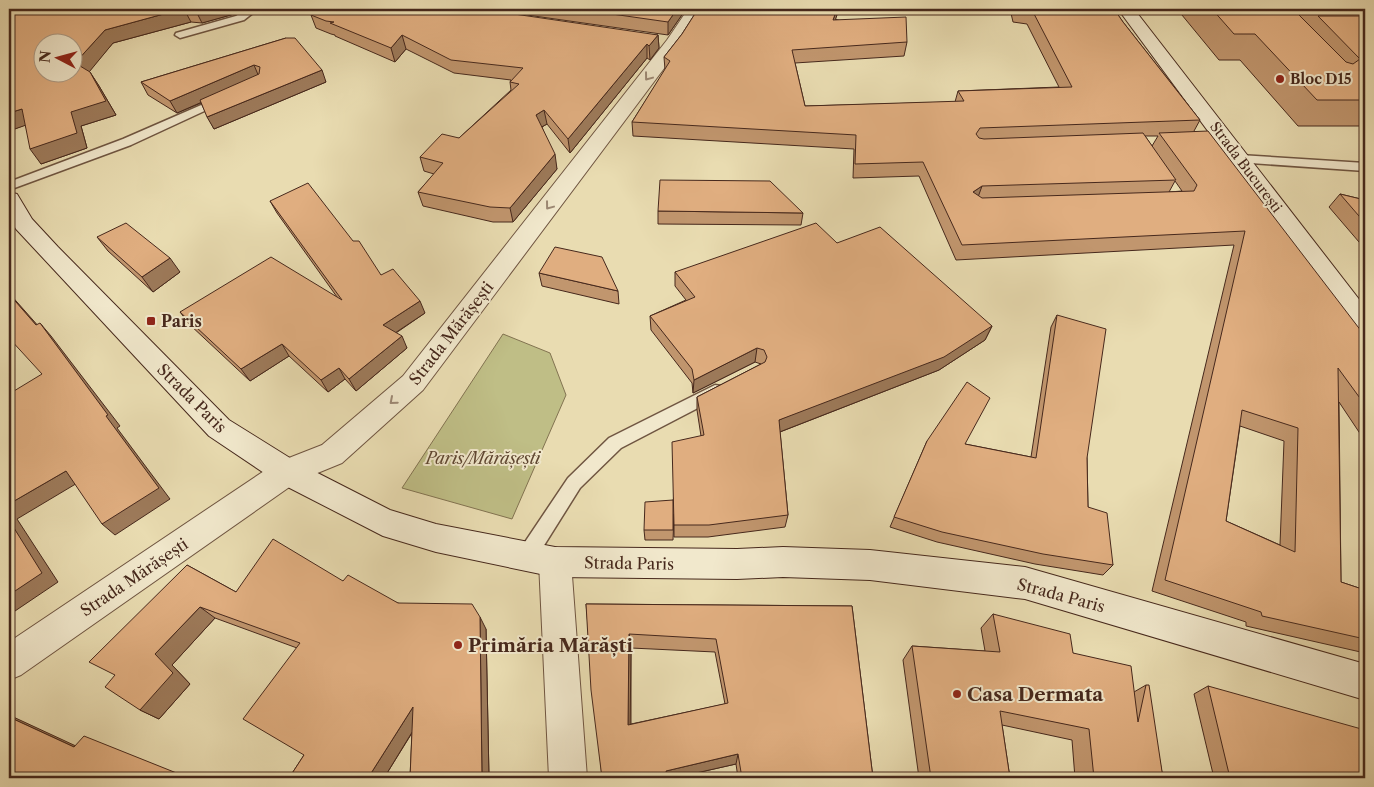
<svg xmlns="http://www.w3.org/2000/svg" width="1374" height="787" font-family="'Libre Caslon Text',serif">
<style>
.green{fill:#bfbe86;stroke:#827351}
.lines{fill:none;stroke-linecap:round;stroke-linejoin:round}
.lane-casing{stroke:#6f5541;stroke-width:3}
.street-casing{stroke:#6f5541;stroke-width:2}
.secondary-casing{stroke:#46281c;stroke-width:2}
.lane{fill:#f1e8cc;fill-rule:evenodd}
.street{fill:#f1e8cc;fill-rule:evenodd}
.secondary{fill:#f1e8cc;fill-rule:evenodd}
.wall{fill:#c1966e;stroke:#46281c;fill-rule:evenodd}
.shaded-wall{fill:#9d7a5a;stroke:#46281c}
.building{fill:#e0ae80;stroke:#46281c;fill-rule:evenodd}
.oneway{stroke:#9c8874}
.poi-dot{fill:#8f2418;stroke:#f1e8cc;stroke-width:2}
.labels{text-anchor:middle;stroke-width:4;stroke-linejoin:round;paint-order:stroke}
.far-poi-label{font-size:14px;font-weight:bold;fill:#46281c;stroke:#f1e8cc;text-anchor:start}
.far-street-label{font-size:14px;fill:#46281c;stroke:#f1e8cc}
.poi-label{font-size:16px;font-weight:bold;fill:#46281c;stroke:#f1e8cc;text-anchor:start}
.street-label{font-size:16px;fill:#46281c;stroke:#f1e8cc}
.park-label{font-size:16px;font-style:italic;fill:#5e4631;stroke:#f1e8cc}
.near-poi-label{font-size:19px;font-weight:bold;fill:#46281c;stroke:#f1e8cc;text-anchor:start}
</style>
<rect width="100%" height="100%" fill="#e9dcb1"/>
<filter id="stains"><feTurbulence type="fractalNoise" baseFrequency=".004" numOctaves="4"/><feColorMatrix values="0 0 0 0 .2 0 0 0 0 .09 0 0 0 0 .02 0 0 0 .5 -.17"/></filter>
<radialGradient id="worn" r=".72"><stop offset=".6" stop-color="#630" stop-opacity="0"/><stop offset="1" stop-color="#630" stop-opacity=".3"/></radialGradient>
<path class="green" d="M 503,334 L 550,353 L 566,395 L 512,519 L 402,488 Z"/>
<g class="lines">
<g class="lane-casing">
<path id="lane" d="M 247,9 L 258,9 L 244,20 L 180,38 L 175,35 L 176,33 L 236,16 Z
M 222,96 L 226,97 L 228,99 L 226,101 L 131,145 L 9,190 L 9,182 L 123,139 Z
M 1240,155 L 1365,163 L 1365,171 L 1236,162 L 1234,159 Z
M 715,385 L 721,386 L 723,391 L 721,396 L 621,448 L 580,488 L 533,563 L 526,566 L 519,563 L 516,557 L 519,551 L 568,478 L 609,438 Z"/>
</g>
<g class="street-casing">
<path id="street" d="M 688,9 L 704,9 L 680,47 L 423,390 L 342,463 L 298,481 L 21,675 L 9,680 L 9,642 L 276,463 L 322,445 L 403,376 L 667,40 Z
M 555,547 L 566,551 L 571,562 L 587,778 L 549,778 L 539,562 L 544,551 Z"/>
</g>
<g class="secondary-casing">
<path id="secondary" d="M 1118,9 L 1134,9 L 1365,307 L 1365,334 L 1356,332 Z
M 9,192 L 17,194 L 32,219 L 58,247 L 229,420 L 298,463 L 390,510 L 436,524 L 555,547 L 737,549 L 783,547 L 870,550 L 1025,567 L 1365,664 L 1365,700 L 1025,599 L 870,580 L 783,577 L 737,579 L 555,577 L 436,552 L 383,536 L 276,481 L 209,436 L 16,229 L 9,217 Z"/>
</g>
<use href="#lane" class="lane"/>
<use href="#street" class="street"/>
<use href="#secondary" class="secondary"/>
</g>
<path class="wall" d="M 9,9 L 244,9 L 238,13 L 202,23 L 191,22 L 113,43 L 89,71 L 99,86 L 116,115 L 81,126 L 87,148 L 41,164 L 25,125 L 9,131 Z
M 485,9 L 686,9 L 668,35 Z
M 698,9 L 839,9 L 835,19 L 907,42 L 904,56 L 795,63 L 805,106 L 955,102 L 958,91 L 1059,87 L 1027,24 L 1013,22 L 1010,9 L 1114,9 L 1123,22 L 1200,120 L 1194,131 L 1365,336 L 1365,441 L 1339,402 L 1341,582 L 1365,590 L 1365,653 L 1246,626 L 1246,622 L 1152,591 L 1234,245 L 956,260 L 919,176 L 853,178 L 854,149 L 633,136 L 632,122 L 665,70 L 664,57 L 682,34 ZM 1145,136 L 1158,136 L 1152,146 ZM 1175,181 L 1182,191 L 1169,192 ZM 1240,426 L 1284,441 L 1280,545 L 1226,521 Z
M 1177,9 L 1365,9 L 1365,126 L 1298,126 L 1240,60 L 1219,60 Z
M 311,15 L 658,35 L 659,48 L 650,60 L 647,58 L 570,153 L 547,124 L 542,127 L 557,169 L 513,222 L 493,222 L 423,206 L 418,192 L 434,174 L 424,171 L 420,157 L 459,138 L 511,90 L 510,82 L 511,80 L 454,73 L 406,49 L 395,62 L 335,36 L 335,35 L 331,34 L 316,28 Z
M 286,38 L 326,82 L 214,129 L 201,103 L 177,113 L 148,95 L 141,82 Z
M 1340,194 L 1365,200 L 1365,249 L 1329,207 Z
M 270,201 L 381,275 L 425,313 L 396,333 L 407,348 L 356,391 L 345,379 L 328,392 L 289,356 L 250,381 L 189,324 L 180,312 L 337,297 L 277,213 Z
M 658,211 L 803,213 L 801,225 L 658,224 Z
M 97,237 L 180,272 L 153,292 L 108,251 Z
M 837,243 L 992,326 L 985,340 L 939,370 L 780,432 L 788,515 L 785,527 L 708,537 L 674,537 L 674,514 L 673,540 L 645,540 L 644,530 L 673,500 L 701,436 L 697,410 L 697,397 L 761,364 L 755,362 L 693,393 L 692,383 L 651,330 L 650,316 L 686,300 L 675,286 L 675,272 Z
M 539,273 L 618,291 L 619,304 L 542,286 Z
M 1057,315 L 1087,458 L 1088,507 L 1113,565 L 1103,575 L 1035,564 L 937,542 L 890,527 L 927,441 L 965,444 L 1031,457 L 1051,327 Z
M 187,565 L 236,592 L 343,581 L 398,603 L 486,629 L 489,778 L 410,778 L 412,733 L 384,778 L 289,778 L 304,755 L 297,648 L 215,618 L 172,665 L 190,684 L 159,719 L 140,710 Z
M 586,604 L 852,606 L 873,778 L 738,778 L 736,764 L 674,778 L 602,778 ZM 631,648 L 715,652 L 725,704 L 631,724 Z
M 993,614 L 1073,653 L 1134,692 L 1146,685 L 1163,778 L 1075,778 L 1072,740 L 1002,725 L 1010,778 L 919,778 L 903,660 L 912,646 L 985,651 L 981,628 Z
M 1208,686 L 1365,778 L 1214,778 L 1194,694 Z"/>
<path class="shaded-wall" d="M 182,9 L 184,9 L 191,22 L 113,43 L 85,77 L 75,63 L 105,30 Z
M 195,9 L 244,9 L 238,13 L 202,23 Z
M 677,9 L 686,9 L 668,35 L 668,22 Z
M 837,9 L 839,9 L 831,33 L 833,20 Z
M 1300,9 L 1303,9 L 1288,32 L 1298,10 Z
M 402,35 L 406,49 L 395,62 L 391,48 Z
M 658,35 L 659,48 L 650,60 L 649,46 Z
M 647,44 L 647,58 L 570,153 L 568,139 Z
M 254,65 L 259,77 L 177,113 L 170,101 Z
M 322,70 L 326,82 L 214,129 L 207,117 Z
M 90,72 L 99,86 L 116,115 L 81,126 L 87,148 L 41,164 L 30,149 L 71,112 Z
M 22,109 L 32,123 L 9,131 L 9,113 Z
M 544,110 L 547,124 L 538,129 L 536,115 Z
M 555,154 L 557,169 L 513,222 L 510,208 Z
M 982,186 L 977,200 L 973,192 Z
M 170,258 L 180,272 L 153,292 L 142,277 Z
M 9,293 L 48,337 L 36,325 L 9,294 Z
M 420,301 L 425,313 L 389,337 L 383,325 Z
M 40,323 L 51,336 L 120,426 L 117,428 L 170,499 L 115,535 L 102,524 L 106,416 Z
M 992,326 L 985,340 L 939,370 L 777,433 L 779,420 Z
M 402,336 L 407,348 L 356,391 L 349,379 Z
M 282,344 L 289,356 L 250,381 L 241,369 Z
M 757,348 L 755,362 L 693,393 L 694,380 Z
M 339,368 L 345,379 L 328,392 L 321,380 Z
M 66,471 L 79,482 L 17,519 L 58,582 L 15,611 L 9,608 L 9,504 Z
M 200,607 L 215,618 L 172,665 L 190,684 L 159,719 L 140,710 L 155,654 Z
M 480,617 L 486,629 L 489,778 L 482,778 Z
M 629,634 L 631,648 L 630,736 L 628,725 Z
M 413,707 L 422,716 L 384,778 L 368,778 Z
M 9,715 L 91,753 L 74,747 L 9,717 Z
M 738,754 L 736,764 L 674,778 L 667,778 L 666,771 Z"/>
<path class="building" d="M 9,9 L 182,9 L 105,30 L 75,63 L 90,72 L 106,101 L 71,112 L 77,133 L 30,149 L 22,109 L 9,113 ZM 42,42 L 72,42 L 72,72 L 42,72 Z
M 309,9 L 480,9 L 658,35 L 649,46 L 647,44 L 568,139 L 544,110 L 536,115 L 555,154 L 510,208 L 490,207 L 418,192 L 443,163 L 420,157 L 442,134 L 459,138 L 519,84 L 510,82 L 523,68 L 451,60 L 402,35 L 391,48 L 330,23 L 334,22 L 326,21 L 311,15 Z
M 577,9 L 677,9 L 668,22 Z
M 698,9 L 837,9 L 833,20 L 906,17 L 907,42 L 792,50 L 805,106 L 964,101 L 958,91 L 1072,87 L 1032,10 L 1021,9 L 1114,9 L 1123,22 L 1200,120 L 980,128 L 976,134 L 979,138 L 984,139 L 1143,133 L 1176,180 L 982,186 L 973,192 L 982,198 L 1194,191 L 1197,185 L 1159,133 L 1208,131 L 1365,336 L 1365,405 L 1338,368 L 1341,582 L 1365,590 L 1365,639 L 1262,616 L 1261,612 L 1165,580 L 1245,231 L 962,245 L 923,162 L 855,164 L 856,135 L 632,122 L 670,61 L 664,57 L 682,34 ZM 1242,410 L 1298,428 L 1295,552 L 1226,521 Z
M 1212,9 L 1300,9 L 1298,10 L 1299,15 L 1346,62 L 1353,64 L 1360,59 L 1318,16 L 1365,16 L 1365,100 L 1317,100 L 1255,34 L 1234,34 Z
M 286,38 L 295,38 L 322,70 L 207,117 L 200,100 L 259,74 L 260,67 L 254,65 L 170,101 L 141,82 Z
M 660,180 L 770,181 L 803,213 L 658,211 Z
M 308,183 L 353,241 L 359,241 L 381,275 L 393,269 L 420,301 L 383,325 L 402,336 L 349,379 L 339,368 L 321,380 L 282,344 L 241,369 L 180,312 L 271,257 L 342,300 L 270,201 Z
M 1340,194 L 1365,200 L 1365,223 Z
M 126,223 L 170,258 L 142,277 L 97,237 Z
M 816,223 L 837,243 L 880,227 L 992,326 L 944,357 L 779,420 L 788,515 L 709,525 L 674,525 L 672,442 L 704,435 L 697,397 L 765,362 L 767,357 L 764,350 L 757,348 L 694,380 L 692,369 L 650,316 L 695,297 L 675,272 Z
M 555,247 L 602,257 L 618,291 L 539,273 Z
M 9,294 L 36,325 L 40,323 L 108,415 L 106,416 L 159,488 L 102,524 L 66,471 L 9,504 L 9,452 L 12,451 L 9,446 L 9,394 L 42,374 L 9,338 Z
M 1057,315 L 1106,329 L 1087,458 L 1088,507 L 1107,513 L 1113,565 L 1043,554 L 942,532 L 894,517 L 927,441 L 967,382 L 990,398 L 965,444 L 1036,458 Z
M 673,500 L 673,530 L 644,530 L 645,502 Z
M 9,520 L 42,573 L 9,595 Z
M 273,539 L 343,581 L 348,575 L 398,603 L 472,604 L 480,617 L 482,778 L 410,778 L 413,707 L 368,778 L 289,778 L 304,755 L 243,719 L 300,643 L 200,607 L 155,654 L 173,673 L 140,710 L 105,687 L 115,675 L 89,662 L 187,565 L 236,592 Z
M 586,604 L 852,606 L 873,778 L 742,778 L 738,754 L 666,771 L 667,778 L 602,778 L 591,690 ZM 629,634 L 716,639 L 728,703 L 628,725 Z
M 993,614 L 1070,634 L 1073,653 L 1131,666 L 1138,722 L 1146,685 L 1149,685 L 1163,778 L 1094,778 L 1089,729 L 1000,711 L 1010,778 L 931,778 L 912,646 L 1000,652 Z
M 1208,686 L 1365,730 L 1365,778 L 1230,778 Z
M 9,717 L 74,747 L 84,736 L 189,778 L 9,778 Z"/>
<defs><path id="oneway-chevron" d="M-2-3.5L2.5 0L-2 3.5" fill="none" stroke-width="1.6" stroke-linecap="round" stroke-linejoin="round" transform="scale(1.25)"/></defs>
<g class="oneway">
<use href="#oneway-chevron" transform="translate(648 77) rotate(127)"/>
<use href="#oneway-chevron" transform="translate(549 206) rotate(127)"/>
<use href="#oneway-chevron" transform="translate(393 401) rotate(139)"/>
</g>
<g class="poi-dot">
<circle cx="1280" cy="79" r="5"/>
<rect x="146" y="316" width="10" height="10" rx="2.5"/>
<circle cx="458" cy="645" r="5"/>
<circle cx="957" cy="694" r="5"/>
</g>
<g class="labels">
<g class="far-poi-label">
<text x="1290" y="84">Bloc D15</text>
</g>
<g class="far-street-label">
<text transform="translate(1246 167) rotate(53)" y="5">Strada București</text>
</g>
<g class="poi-label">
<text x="161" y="327">Paris</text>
</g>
<g class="street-label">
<text transform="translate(451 333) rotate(-52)" y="6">Strada Mărășești</text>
<text transform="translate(192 398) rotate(45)" y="6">Strada Paris</text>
<text transform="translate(629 563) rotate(1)" y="6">Strada Paris</text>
<text transform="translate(134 577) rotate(-34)" y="6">Strada Mărășești</text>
<text transform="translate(1061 595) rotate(15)" y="6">Strada Paris</text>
</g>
<g class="park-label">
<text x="483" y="464">Paris/Mărășești</text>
</g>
<g class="near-poi-label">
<text x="468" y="652">Primăria Mărăști</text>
<text x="967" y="701">Casa Dermata</text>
</g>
</g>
<rect width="1374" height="787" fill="none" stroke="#e9dcb1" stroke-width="30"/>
<rect x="10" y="10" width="1354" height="767" fill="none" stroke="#46281c" stroke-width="2.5"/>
<rect x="15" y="15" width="1344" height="757" fill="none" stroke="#46281c"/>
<g transform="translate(58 58) rotate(276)"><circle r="24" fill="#f1e8cc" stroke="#ad9b86"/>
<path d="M0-4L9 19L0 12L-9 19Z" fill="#8f2418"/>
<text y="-8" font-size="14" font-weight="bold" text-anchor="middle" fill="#46281c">N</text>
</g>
<rect width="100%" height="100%" filter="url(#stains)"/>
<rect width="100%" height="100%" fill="url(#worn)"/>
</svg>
